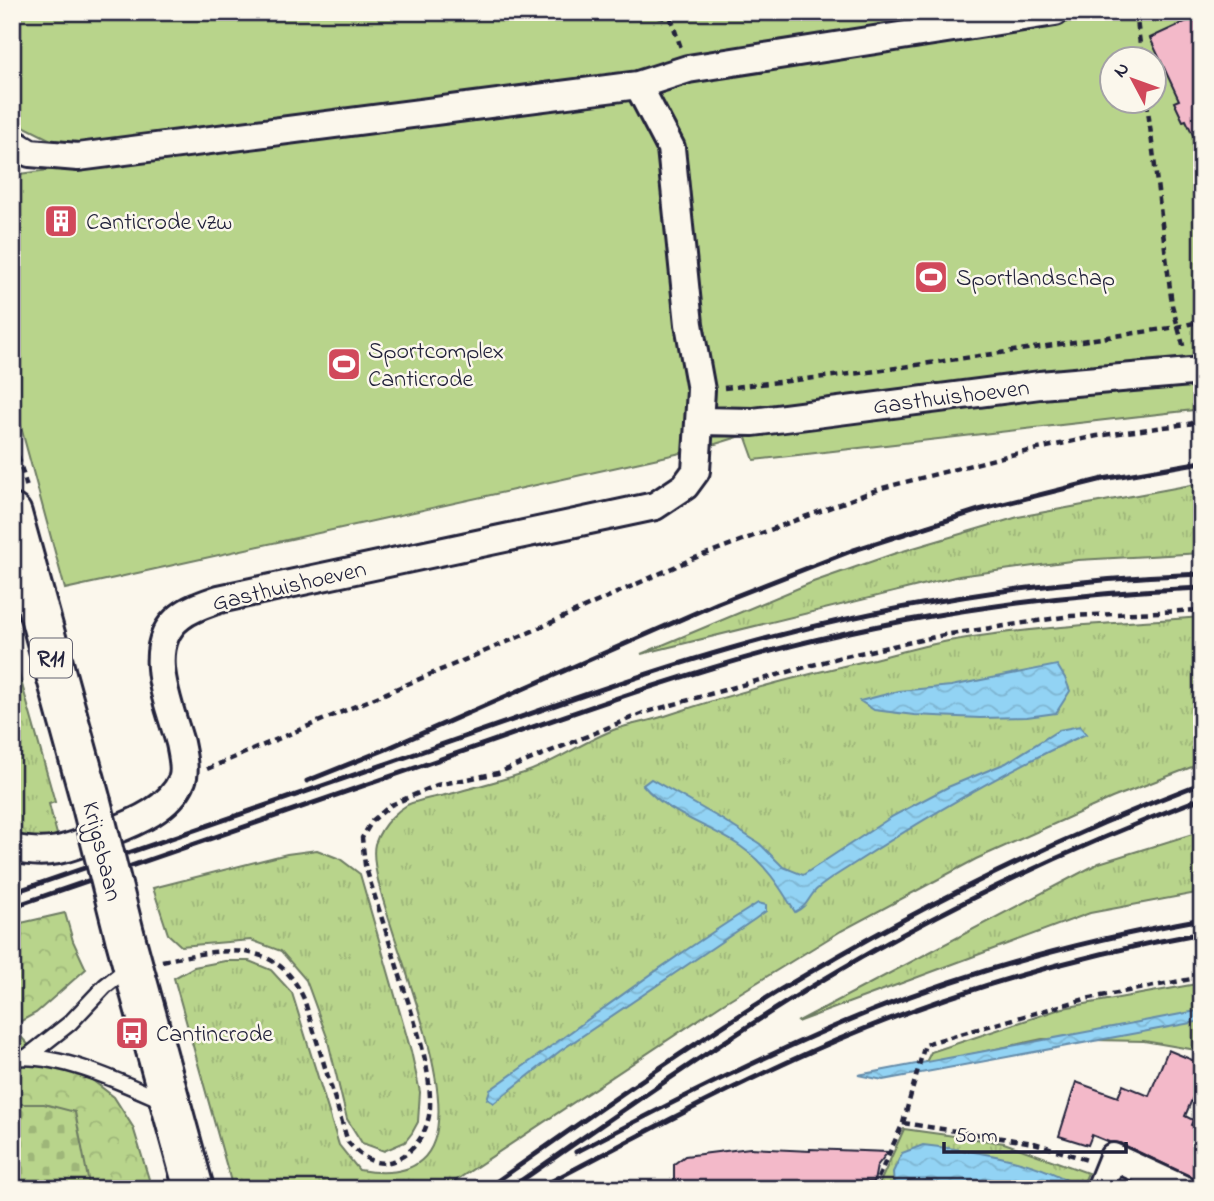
<svg xmlns="http://www.w3.org/2000/svg" width="1214" height="1201" font-family="'Indie Flower',sans-serif">
<style>
.grass{fill:url(#grass-tufts);stroke:#6d7b63;stroke-width:2}
.forest{fill:url(#forest-crowns);stroke:#6d7b63;stroke-width:2}
.cemetery{fill:url(#cemetery-stones);stroke:#6d7b63;stroke-width:2}
.green{fill:#b8d48b;stroke:#6d7b63;stroke-width:2;fill-rule:evenodd}
.water{fill:url(#water-waves);stroke:#658caa;stroke-width:2}
.building{fill:#f3b9c9;stroke:#22223b;stroke-width:2}
.lines{fill:none;stroke-linecap:round;stroke-linejoin:round}
.service-casing{stroke:#22223b;stroke-width:19}
.minor-casing{stroke:#22223b;stroke-width:32}
.primary-casing{stroke:#22223b;stroke-width:44}
.path{stroke:#22223b;stroke-width:4.5;stroke-dasharray:7 5;stroke-linecap:butt}
.service{stroke:#fbf7ec;stroke-width:14}
.minor{stroke:#fbf7ec;stroke-width:26}
.primary{stroke:#fbf7ec;stroke-width:38}
.rail{stroke:#22223b;stroke-width:5}
.primary-bridge-casing{stroke:#22223b;stroke-width:44;stroke-linecap:butt}
.primary-bridge{stroke:#fbf7ec;stroke-width:38}
.labels{text-anchor:middle;stroke-width:5;stroke-linejoin:round;paint-order:stroke}
.shield{fill:#fbf7ec;stroke:#636270;stroke-width:2}
.shield-label{font-size:23px;font-weight:bold;fill:#22223b}
.poi-label{font-size:24px;fill:#22223b;stroke:#fbf7ec;text-anchor:start}
.street-label{font-size:24px;fill:#22223b;stroke:#fbf7ec}
</style>
<defs>
<pattern id="grass-tufts" width="24" height="20" patternUnits="userSpaceOnUse" patternTransform="scale(1.75)"><rect width="24" height="20" fill="#b8d48b"/><path d="M3 7l-1-3M5 7V3M7 7l1-3M15 17l-1-3M17 17v-4M19 17l1-3" fill="none" stroke="#9eb679"/></pattern>
<pattern id="forest-crowns" width="20" height="18" patternUnits="userSpaceOnUse" patternTransform="scale(1.75)"><rect width="20" height="18" fill="#b8d48b"/><path d="M2 6a3 3 0 1 1 6 0M12 15a3 3 0 1 1 6 0" fill="none" stroke="#9eb679"/></pattern>
<pattern id="cemetery-stones" width="16" height="16" patternUnits="userSpaceOnUse" patternTransform="scale(1.75)"><rect width="16" height="16" fill="#b8d48b"/><path d="M2 7V4a2 2 0 0 1 4 0v3zM10 15v-3a2 2 0 0 1 4 0v3z" fill="#9eb679"/></pattern>
<pattern id="water-waves" width="16" height="10" patternUnits="userSpaceOnUse" patternTransform="scale(1.75)"><rect width="16" height="10" fill="#92d3f4"/><path d="M0 5q4-4 8 0t8 0" fill="none" stroke="#7eb5d2"/></pattern>
</defs>
<rect width="100%" height="100%" fill="#fbf7ec"/>
<filter id="ink" filterUnits="userSpaceOnUse"><feTurbulence type="fractalNoise" baseFrequency=".0143" numOctaves="2"/><feDisplacementMap in="SourceGraphic" scale="14" xChannelSelector="R" yChannelSelector="G"/><feConvolveMatrix kernelMatrix="1 2 1 2 8 2 1 2 1" color-interpolation-filters="sRGB"/></filter>
<g filter="url(#ink)">
<path class="grass" d="M 1202,483 L 1202,553 L 1078,560 L 959,576 L 641,654 L 813,582 L 893,554 L 1018,517 Z
M 1202,617 L 1202,763 L 1112,798 L 976,859 L 841,931 L 722,1004 L 443,1189 L 233,1189 L 174,978 L 194,967 L 225,961 L 249,961 L 271,970 L 292,993 L 339,1145 L 359,1170 C 536,1201 360,907 375,844 C 378,835 385,824 392,817 C 396,813 402,808 407,805 C 420,799 436,797 450,794 C 475,787 499,781 524,773 C 556,762 584,741 616,729 C 631,724 649,721 665,716 C 733,693 803,675 874,659 C 902,652 931,643 961,639 C 1040,626 1121,623 1202,617 Z
M 12,649 L 55,802 L 49,804 L 58,838 L 26,841 L 12,833 Z
M 1202,831 L 1202,892 L 1090,913 L 797,1022 L 1099,863 Z
M 317,850 L 340,859 L 360,874 L 411,1051 L 420,1092 L 418,1122 L 412,1133 L 405,1142 L 384,1151 L 362,1143 L 347,1119 L 327,1037 L 306,980 L 281,951 L 251,940 L 181,946 L 168,934 L 153,888 L 287,854 Z
M 904,1129 L 1004,1143 L 1088,1173 L 1081,1189 L 877,1189 Z"/>
<path class="forest" d="M 65,913 L 73,941 L 86,969 L 36,1013 L 12,1026 L 12,925 Z
M 12,1027 L 45,1063 L 83,1073 L 114,1097 L 133,1127 L 152,1189 L 59,1189 L 12,1125 Z"/>
<path class="cemetery" d="M 12,1104 L 44,1104 L 75,1112 L 90,1189 L 12,1189 Z"/>
<path class="green" d="M 12,12 L 1202,12 L 1202,409 L 754,460 L 745,435 L 699,449 L 65,589 L 12,394 L 12,175 L 64,168 L 63,146 L 21,125 L 12,114 ZM 1112,60 L 1154,60 L 1154,102 L 1112,102 Z
M 1202,983 L 1202,1051 L 1144,1041 L 1042,1039 L 925,1064 L 931,1052 L 1063,1008 Z"/>
<path class="water" d="M 1057,665 L 1065,678 L 1070,691 L 1056,713 L 1027,717 L 980,718 L 914,715 L 874,710 L 860,701 L 899,691 L 951,686 Z
M 1080,726 L 1086,734 C 1005,770 926,817 852,865 C 840,873 827,880 816,890 C 807,899 809,905 795,912 C 780,887 765,863 740,846 C 709,825 667,814 643,785 L 651,779 L 723,820 L 760,844 L 783,867 L 803,875 L 893,816 L 948,787 L 1006,763 L 1059,730 Z
M 758,903 L 766,905 L 766,911 L 755,919 L 560,1051 L 494,1103 L 487,1099 L 490,1090 C 579,1027 665,961 758,903 Z
M 1202,1010 L 1202,1021 L 883,1080 L 858,1075 Z
M 923,1145 C 968,1150 1032,1159 1070,1182 L 1067,1189 L 894,1189 L 893,1172 L 902,1153 Z"/>
<path class="building" d="M 1202,14 L 1202,154 L 1186,120 L 1183,121 L 1174,102 L 1179,100 L 1150,38 Z
M 1168,1050 L 1202,1064 L 1202,1076 L 1185,1116 L 1193,1120 L 1191,1125 L 1202,1129 L 1202,1164 L 1195,1179 L 1120,1143 L 1109,1142 L 1092,1135 L 1088,1145 L 1059,1136 L 1076,1082 L 1118,1097 L 1123,1085 L 1149,1096 Z
M 750,1148 L 810,1151 L 810,1149 L 888,1152 L 877,1166 L 874,1182 L 848,1182 L 848,1189 L 674,1189 L 674,1164 L 685,1156 Z"/>
<g class="lines">
<g class="service-casing">
<path id="service" d="M 28,1056 L 70,1023 L 105,986 L 129,967
M 12,1058 C 58,1052 123,1083 164,1101"/>
</g>
<g class="minor-casing">
<path id="minor" d="M 12,142 L 30,153 L 78,157 L 638,85 L 688,69 L 1055,12
M 700,421 L 753,422 L 1040,385 L 1202,371
M 12,848 C 54,858 72,846 110,832 C 137,822 170,808 182,780 C 186,770 182,753 180,743 C 170,707 142,645 180,617 C 191,608 205,604 219,599 L 655,506 L 685,486 L 696,471 L 701,390 L 689,324 L 671,148 L 638,85
M 1100,1189 L 1113,1157 L 1183,1189"/>
</g>
<g class="primary-casing">
<path id="primary" d="M 12,514 L 91,802
M 125,937 L 194,1189"/>
</g>
<path class="path" d="M 634,12 L 671,19 L 681,48
M 1136,12 L 1142,60
M 1147,102 L 1172,305 L 1184,349
M 724,388 L 869,372 L 1177,327 L 1202,321
M 12,433 L 27,488
M 207,769 L 528,633 L 692,559 L 882,488 L 1006,456 L 1097,436 L 1202,422
M 162,961 C 218,950 276,935 304,999 L 348,1142 C 360,1156 374,1167 393,1161 C 415,1153 429,1130 430,1107 C 431,1068 417,1029 405,992 C 392,950 378,907 365,865 L 362,838 L 372,821 L 391,805 L 437,785 L 498,773 L 643,713 L 841,657 L 944,635 L 1071,616 L 1202,610
M 903,1123 L 1034,1143 L 1087,1160
M 873,1189 L 903,1123 L 925,1044 L 1085,999 L 1202,977"/>
<use href="#service" class="service"/>
<use href="#minor" class="minor"/>
<use href="#primary" class="primary"/>
<path class="rail" d="M 307,781 L 384,750 L 718,603 L 851,551 L 979,510 L 1103,479 L 1202,462
M 12,893 C 153,844 294,795 435,747 C 551,707 666,664 784,634 C 921,599 1061,579 1202,574
M 12,907 C 153,859 294,810 435,761 C 552,721 670,677 790,646 C 925,612 1063,593 1202,588
M 576,1152 C 673,1102 772,1051 874,1010 C 979,968 1091,939 1202,919
M 486,1189 C 583,1121 679,1052 780,990 C 914,909 1055,839 1202,783
M 509,1189 C 600,1126 691,1062 785,1003 C 916,921 1057,853 1202,798
M 537,1189 C 628,1141 718,1093 812,1051 C 936,996 1068,957 1202,933"/>
<g class="primary-bridge-casing">
<path id="primary-bridge" d="M 91,802 L 125,937"/>
</g>
<use href="#primary-bridge" class="primary-bridge"/>
</g>
</g>
<defs>
<g id="building-square" transform="scale(1.75)"><rect x="-9" y="-9" width="18" height="18" rx="4" fill="#d1495b" stroke="#fbf7ec"/><path d="M-4-6H4V6H1V3H-1V6H-4ZM-2.5-4.3h1.7v1.8h-1.7ZM.8-4.3h1.7v1.8H.8ZM-2.5-1h1.7V.8h-1.7ZM.8-1h1.7V.8H.8Z" fill="#fff"/></g>
<g id="stadium-square" transform="scale(1.75)"><rect x="-9" y="-9" width="18" height="18" rx="4" fill="#d1495b" stroke="#fbf7ec"/><path d="M0-5a6.5 5 0 1 0 0 10a6.5 5 0 1 0 0-10ZM-3.5-1.8h7v3.6h-7Z" fill="#fff"/></g>
<g id="bus-square" transform="scale(1.75)"><rect x="-9" y="-9" width="18" height="18" rx="4" fill="#d1495b" stroke="#fbf7ec"/><path d="M-5-6H5V4H4V6H2V4H-2V6H-4V4H-5ZM-3.5-4V0h7V-4ZM-3.5 1.2v1.5H-2V1.2ZM2 1.2v1.5H3.5V1.2Z" fill="#fff"/></g>
</defs>
<g fill-rule="evenodd">
<use href="#building-square" x="61" y="221"/>
<use href="#stadium-square" x="931" y="277"/>
<use href="#stadium-square" x="344" y="364"/>
<use href="#bus-square" x="132" y="1033"/>
</g>
<g class="labels">
<rect class="shield" x="30" y="638.5" width="42" height="39" rx="5"/>
<g class="shield-label">
<text x="51" y="666">R11</text>
</g>
<g class="poi-label">
<text x="86" y="229">Canticrode vzw</text>
<text x="956" y="285">Sportlandschap</text>
<text x="368" y="358">Sportcomplex<tspan x="368" dy="28">Canticrode</tspan></text>
<text x="156" y="1041">Cantincrode</text>
</g>
<g class="street-label">
<text transform="translate(951 396) rotate(-7)" y="8">Gasthuishoeven</text>
<text transform="translate(289 585) rotate(-13)" y="8">Gasthuishoeven</text>
<text transform="translate(103 851) rotate(76)" y="8">Krijgsbaan</text>
</g>
</g>
<rect width="1214" height="1201" fill="none" stroke="#fbf7ec" stroke-width="42"/>
<rect x="21" y="21" width="1172" height="1159" fill="none" stroke="#22223b" stroke-width="2.5" filter="url(#ink)"/>
<g transform="translate(1133 80) rotate(311)"><circle r="33" fill="#fbf7ec" stroke="#a4a2a5" stroke-width="2"/>
<path d="M0-5L12 26L0 18L-12 26Z" fill="#d1495b"/>
<text y="-10" font-size="19" font-weight="bold" text-anchor="middle" fill="#22223b">N</text>
</g>
<path d="M944 1142v10h182v-10" fill="none" stroke="#22223b" stroke-width="3.5"/>
<text x="955" y="1142" font-size="21" fill="#22223b" stroke="#fbf7ec" stroke-width="5" paint-order="stroke">50 m</text>
</svg>
